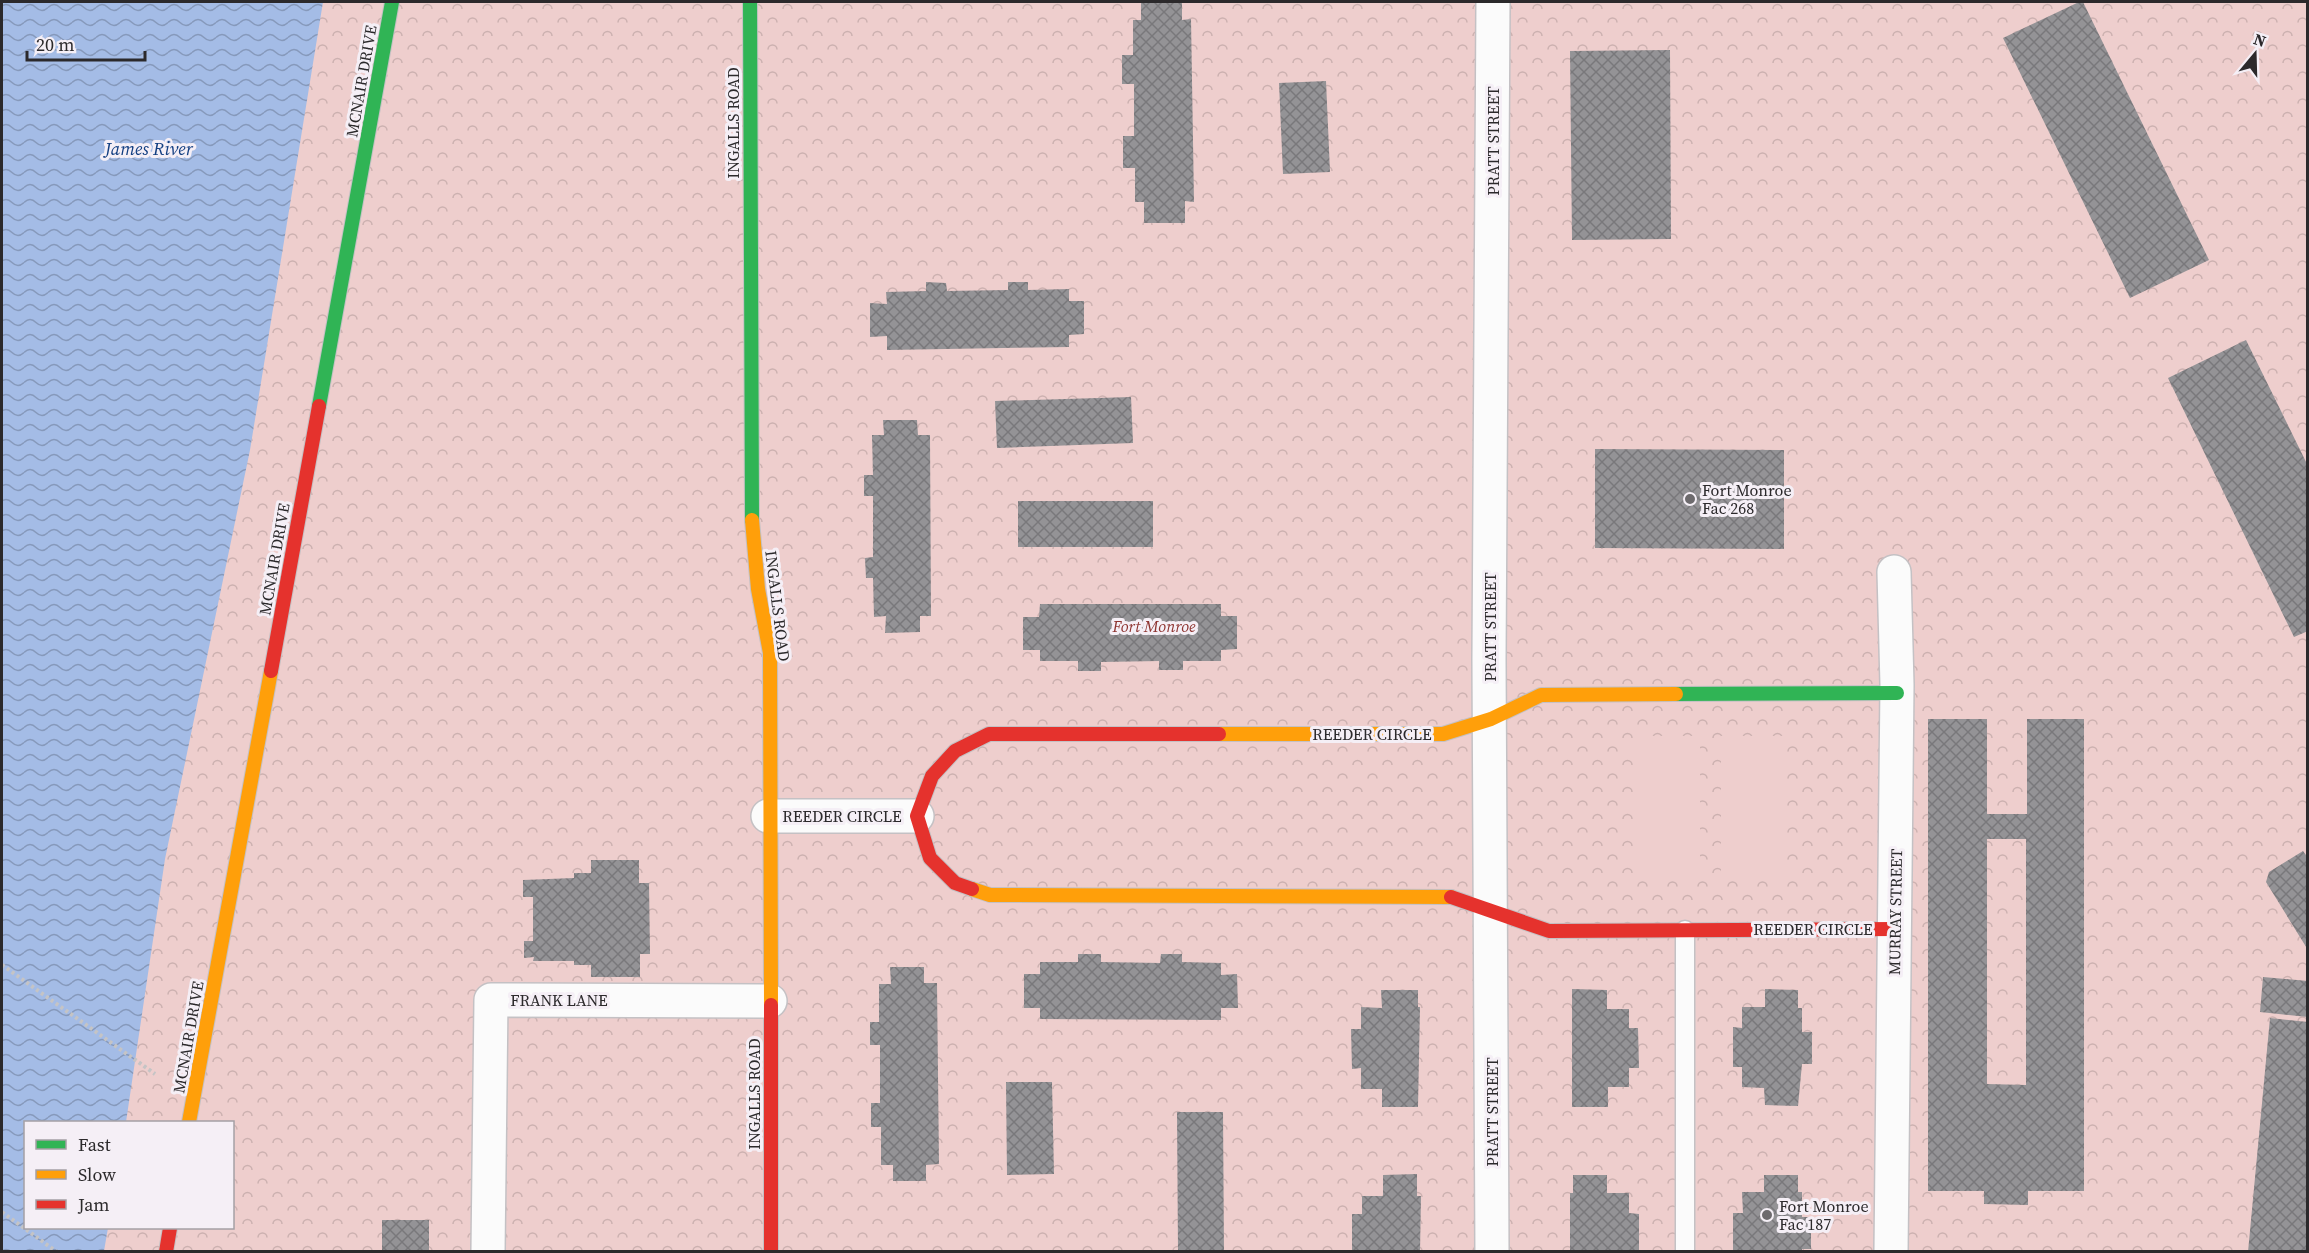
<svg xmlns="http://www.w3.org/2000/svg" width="2309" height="1253" font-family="'Source Serif 4',serif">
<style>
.park{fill:url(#park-crowns);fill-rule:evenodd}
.pitch{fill:#eececd}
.water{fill:url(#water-waves)}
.building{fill:url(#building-cross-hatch);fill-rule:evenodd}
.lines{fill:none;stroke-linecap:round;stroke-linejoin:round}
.lane-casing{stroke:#c4c1c4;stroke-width:21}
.street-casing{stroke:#c4c1c4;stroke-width:36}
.fast-casing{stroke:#c4c1c4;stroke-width:16}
.slow-casing{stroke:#c4c1c4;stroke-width:16}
.jam-casing{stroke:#c4c1c4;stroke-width:16}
.path{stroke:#c5c4c5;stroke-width:4;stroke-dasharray:3 3;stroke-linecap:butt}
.lane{stroke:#fbfbfb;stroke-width:18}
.street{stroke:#fbfbfb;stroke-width:33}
.fast{stroke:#30b455;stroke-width:14}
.slow{stroke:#ff9f0a;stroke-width:14}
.jam{stroke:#e5322d;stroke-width:14}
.poi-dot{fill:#6d6a6d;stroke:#f5eff6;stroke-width:2}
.labels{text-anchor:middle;stroke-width:6;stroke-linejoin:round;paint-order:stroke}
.street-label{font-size:16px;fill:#2b292b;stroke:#f5eff6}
.poi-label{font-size:16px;fill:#2b292b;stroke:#f5eff6;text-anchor:start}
.park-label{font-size:16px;font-style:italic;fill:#8e3431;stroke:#f5eff6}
.water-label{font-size:18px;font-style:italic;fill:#123e81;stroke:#f5eff6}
</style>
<defs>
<pattern id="park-crowns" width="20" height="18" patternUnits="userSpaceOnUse" patternTransform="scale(1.5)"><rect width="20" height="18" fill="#eececd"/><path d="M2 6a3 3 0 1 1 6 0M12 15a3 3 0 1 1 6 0" fill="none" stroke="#ccb1b0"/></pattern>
<pattern id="water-waves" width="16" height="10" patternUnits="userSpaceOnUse" patternTransform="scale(1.5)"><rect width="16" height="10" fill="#a4bce6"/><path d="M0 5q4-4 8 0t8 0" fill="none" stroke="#8699bb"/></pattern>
<pattern id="building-cross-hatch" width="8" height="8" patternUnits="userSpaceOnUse" patternTransform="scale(1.5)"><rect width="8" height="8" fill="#949396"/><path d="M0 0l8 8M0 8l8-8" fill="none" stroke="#79787b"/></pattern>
</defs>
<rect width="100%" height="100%" fill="#e7e3e7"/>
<path class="park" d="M 2,2 L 2307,2 L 2307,1251 L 2,1252 ZM 26,1122 L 232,1122 L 232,1228 L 26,1228 Z"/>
<path class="pitch" d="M 1634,736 L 1700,736 L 1700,877 L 1634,877 Z
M 1721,736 L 1787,736 L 1787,877 L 1721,877 Z"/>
<path class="water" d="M 2,2 L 323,2 L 250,450 L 165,859 L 126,1122 L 26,1122 L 26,1228 L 108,1228 L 104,1251 L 2,1251 Z"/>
<path class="building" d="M 1141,2 L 1182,2 L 1182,20 L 1191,19 L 1194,202 L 1185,201 L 1185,223 L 1144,223 L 1144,202 L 1135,202 L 1135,168 L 1123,168 L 1123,136 L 1134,136 L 1134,84 L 1122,84 L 1122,55 L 1133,55 L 1133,20 L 1141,20 Z
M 2079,2 L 2083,2 L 2209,260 L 2130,298 L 2003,38 Z
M 1670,50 L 1671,239 L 1572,240 L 1570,51 Z
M 1326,81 L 1330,172 L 1283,174 L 1279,83 Z
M 926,282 L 946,283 L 947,291 L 1008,290 L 1008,282 L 1028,282 L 1028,290 L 1069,289 L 1069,301 L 1084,301 L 1084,334 L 1069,335 L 1069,347 L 887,350 L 887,336 L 870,337 L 870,303 L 887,304 L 886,292 L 926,291 Z
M 2246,340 L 2308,466 L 2308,631 L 2294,637 L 2168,378 Z
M 1131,397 L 1133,443 L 997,448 L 995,401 Z
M 883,420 L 917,420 L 918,435 L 930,435 L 931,616 L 920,616 L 920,632 L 885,633 L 886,616 L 874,617 L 873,578 L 866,578 L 865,558 L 873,557 L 873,496 L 864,496 L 864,475 L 873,475 L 872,435 L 884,435 Z
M 1595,449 L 1784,450 L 1784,549 L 1595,548 Z
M 1018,501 L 1153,501 L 1153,547 L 1018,547 Z
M 1040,604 L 1221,604 L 1221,616 L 1237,616 L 1237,649 L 1221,650 L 1221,661 L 1183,661 L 1183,670 L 1159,670 L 1159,661 L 1101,662 L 1101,671 L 1078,671 L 1078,661 L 1040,661 L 1040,650 L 1023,650 L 1023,617 L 1039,617 Z
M 1928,719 L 1987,719 L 1987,814 L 2027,814 L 2027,719 L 2084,719 L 2084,1191 L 2028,1191 L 2028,1205 L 1984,1204 L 1984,1191 L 1928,1191 ZM 1987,839 L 2026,839 L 2026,1085 L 1987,1084 Z
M 2303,851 L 2308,858 L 2308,950 L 2266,882 L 2269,872 Z
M 591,860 L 639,860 L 639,883 L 649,883 L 650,954 L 640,954 L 640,977 L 591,977 L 591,965 L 574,965 L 574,961 L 533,961 L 534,957 L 524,958 L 524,941 L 533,941 L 533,897 L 523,897 L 523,880 L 574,878 L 574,873 L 591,873 Z
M 1078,954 L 1101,954 L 1101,962 L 1160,963 L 1161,954 L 1182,954 L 1182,962 L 1221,963 L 1221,975 L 1237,974 L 1238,1008 L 1221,1008 L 1221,1020 L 1040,1019 L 1040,1008 L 1024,1008 L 1024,974 L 1040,974 L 1040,962 L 1078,962 Z
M 890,967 L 924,967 L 924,983 L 937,983 L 939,1164 L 926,1165 L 926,1181 L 893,1181 L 893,1165 L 881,1165 L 881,1127 L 871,1127 L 871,1103 L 880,1103 L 880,1045 L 870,1045 L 870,1022 L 879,1022 L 879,984 L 891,984 Z
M 2263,977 L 2308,981 L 2308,1017 L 2260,1012 Z
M 1572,989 L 1607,990 L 1607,1009 L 1629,1009 L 1629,1028 L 1638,1028 L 1639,1068 L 1629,1068 L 1629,1087 L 1608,1087 L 1608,1107 L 1572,1107 Z
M 1765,989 L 1798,990 L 1798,1008 L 1802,1008 L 1802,1032 L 1812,1032 L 1812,1064 L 1802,1064 L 1798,1106 L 1765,1105 L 1764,1088 L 1742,1087 L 1742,1067 L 1733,1067 L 1733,1027 L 1742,1028 L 1742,1007 L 1765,1007 Z
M 1381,990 L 1418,990 L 1418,1007 L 1420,1007 L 1418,1107 L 1382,1107 L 1382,1089 L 1361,1089 L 1361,1068 L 1352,1069 L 1351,1029 L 1361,1029 L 1361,1007 L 1382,1008 Z
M 2270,1018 L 2308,1022 L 2308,1252 L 2248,1252 Z
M 1006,1082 L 1052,1082 L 1054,1174 L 1007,1175 Z
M 1177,1112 L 1223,1112 L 1224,1252 L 1178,1252 Z
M 1417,1174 L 1417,1196 L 1421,1196 L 1420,1252 L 1352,1252 L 1352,1214 L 1362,1214 L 1362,1196 L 1383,1196 L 1383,1175 Z
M 1573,1175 L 1607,1175 L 1607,1193 L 1629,1193 L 1629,1213 L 1639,1214 L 1639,1252 L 1570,1252 L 1570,1193 L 1573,1193 Z
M 1764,1175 L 1798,1175 L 1798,1192 L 1802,1192 L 1802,1217 L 1811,1217 L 1811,1249 L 1802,1249 L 1802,1252 L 1733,1252 L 1733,1213 L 1743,1213 L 1742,1192 L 1764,1192 Z
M 382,1220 L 429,1220 L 429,1252 L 382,1252 Z"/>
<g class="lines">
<g class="lane-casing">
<path id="lane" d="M 1685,930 L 1685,1252"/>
</g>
<g class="street-casing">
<path id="street" d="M 768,816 L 917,816
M 488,1252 L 491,1000 L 770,1001
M 1492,1252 L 1489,659 L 1493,2
M 1891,1252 L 1897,685 L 1894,572"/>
</g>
<g class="fast-casing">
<path id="fast" d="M 750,2 L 752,520
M 319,406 L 392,2
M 1676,694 L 1897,693"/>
</g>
<g class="slow-casing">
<path id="slow" d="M 752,520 L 758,589 L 770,653 L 771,1005
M 1219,734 L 1443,734 L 1491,719 L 1541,695 L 1676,694
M 972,889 L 990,895 L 1451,897
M 189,1122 L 271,671"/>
</g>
<g class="jam-casing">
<path id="jam" d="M 271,671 L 319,406
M 972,889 L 955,883 L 930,858 L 917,816 L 932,776 L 955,751 L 989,734 L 1219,734
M 1451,897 L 1549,931 L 1895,929
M 771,1005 L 771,1252
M 166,1252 L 170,1228"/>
</g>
<path class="path" d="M 2,965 L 155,1074
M 2,1212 L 57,1252"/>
<use href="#lane" class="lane"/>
<use href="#street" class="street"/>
<use href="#fast" class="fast"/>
<use href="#slow" class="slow"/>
<use href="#jam" class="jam"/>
</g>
<g class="poi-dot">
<circle cx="1690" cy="499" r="6"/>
<circle cx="1767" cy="1215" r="6"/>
</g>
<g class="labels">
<g class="street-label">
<text transform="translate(361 81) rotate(-80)" y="6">MCNAIR DRIVE</text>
<text transform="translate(733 123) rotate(-90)" y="6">INGALLS ROAD</text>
<text transform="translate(1493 141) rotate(-90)" y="6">PRATT STREET</text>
<text transform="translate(274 559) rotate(-80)" y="6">MCNAIR DRIVE</text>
<text transform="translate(778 606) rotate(83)" y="6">INGALLS ROAD</text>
<text transform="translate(1490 627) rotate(-90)" y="6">PRATT STREET</text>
<text x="1372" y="740">REEDER CIRCLE</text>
<text x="842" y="822">REEDER CIRCLE</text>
<text transform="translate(1895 912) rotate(-89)" y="6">MURRAY STREET</text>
<text x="1813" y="935">REEDER CIRCLE</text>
<text x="559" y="1006">FRANK LANE</text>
<text transform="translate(188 1037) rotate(-80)" y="6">MCNAIR DRIVE</text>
<text transform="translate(754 1094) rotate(-90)" y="6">INGALLS ROAD</text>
<text transform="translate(1492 1112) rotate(-90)" y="6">PRATT STREET</text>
</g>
<g class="poi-label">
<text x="1702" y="496">Fort Monroe<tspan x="1702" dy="18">Fac 268</tspan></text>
<text x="1779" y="1212">Fort Monroe<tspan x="1779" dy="18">Fac 187</tspan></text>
</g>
<g class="park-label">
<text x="1154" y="632">Fort Monroe</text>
</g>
<g class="water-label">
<text x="149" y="155">James River</text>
</g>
</g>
<rect width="2309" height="1253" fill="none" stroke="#2b292b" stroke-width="6"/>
<rect x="24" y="1121" width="210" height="108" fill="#f5eff6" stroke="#a4a0a5" stroke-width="1.5"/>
<rect x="36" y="1140" width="30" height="9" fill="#30b455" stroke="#a4a0a5" stroke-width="1.5"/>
<text x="78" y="1151" font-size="18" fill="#2b292b">Fast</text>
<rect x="36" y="1170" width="30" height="9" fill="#ff9f0a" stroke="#a4a0a5" stroke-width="1.5"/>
<text x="78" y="1181" font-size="18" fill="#2b292b">Slow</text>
<rect x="36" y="1200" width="30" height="9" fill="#e5322d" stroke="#a4a0a5" stroke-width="1.5"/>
<text x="78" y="1211" font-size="18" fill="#2b292b">Jam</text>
<g transform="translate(2255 54) rotate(19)" stroke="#f5eff6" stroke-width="4.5" paint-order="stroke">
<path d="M0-4.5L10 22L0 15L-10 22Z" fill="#2b292b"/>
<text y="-9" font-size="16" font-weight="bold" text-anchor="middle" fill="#2b292b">N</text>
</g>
<path d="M27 51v9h118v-9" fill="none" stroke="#2b292b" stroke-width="3"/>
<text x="36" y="51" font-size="18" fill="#2b292b" stroke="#f5eff6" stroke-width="4.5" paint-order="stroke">20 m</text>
</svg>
